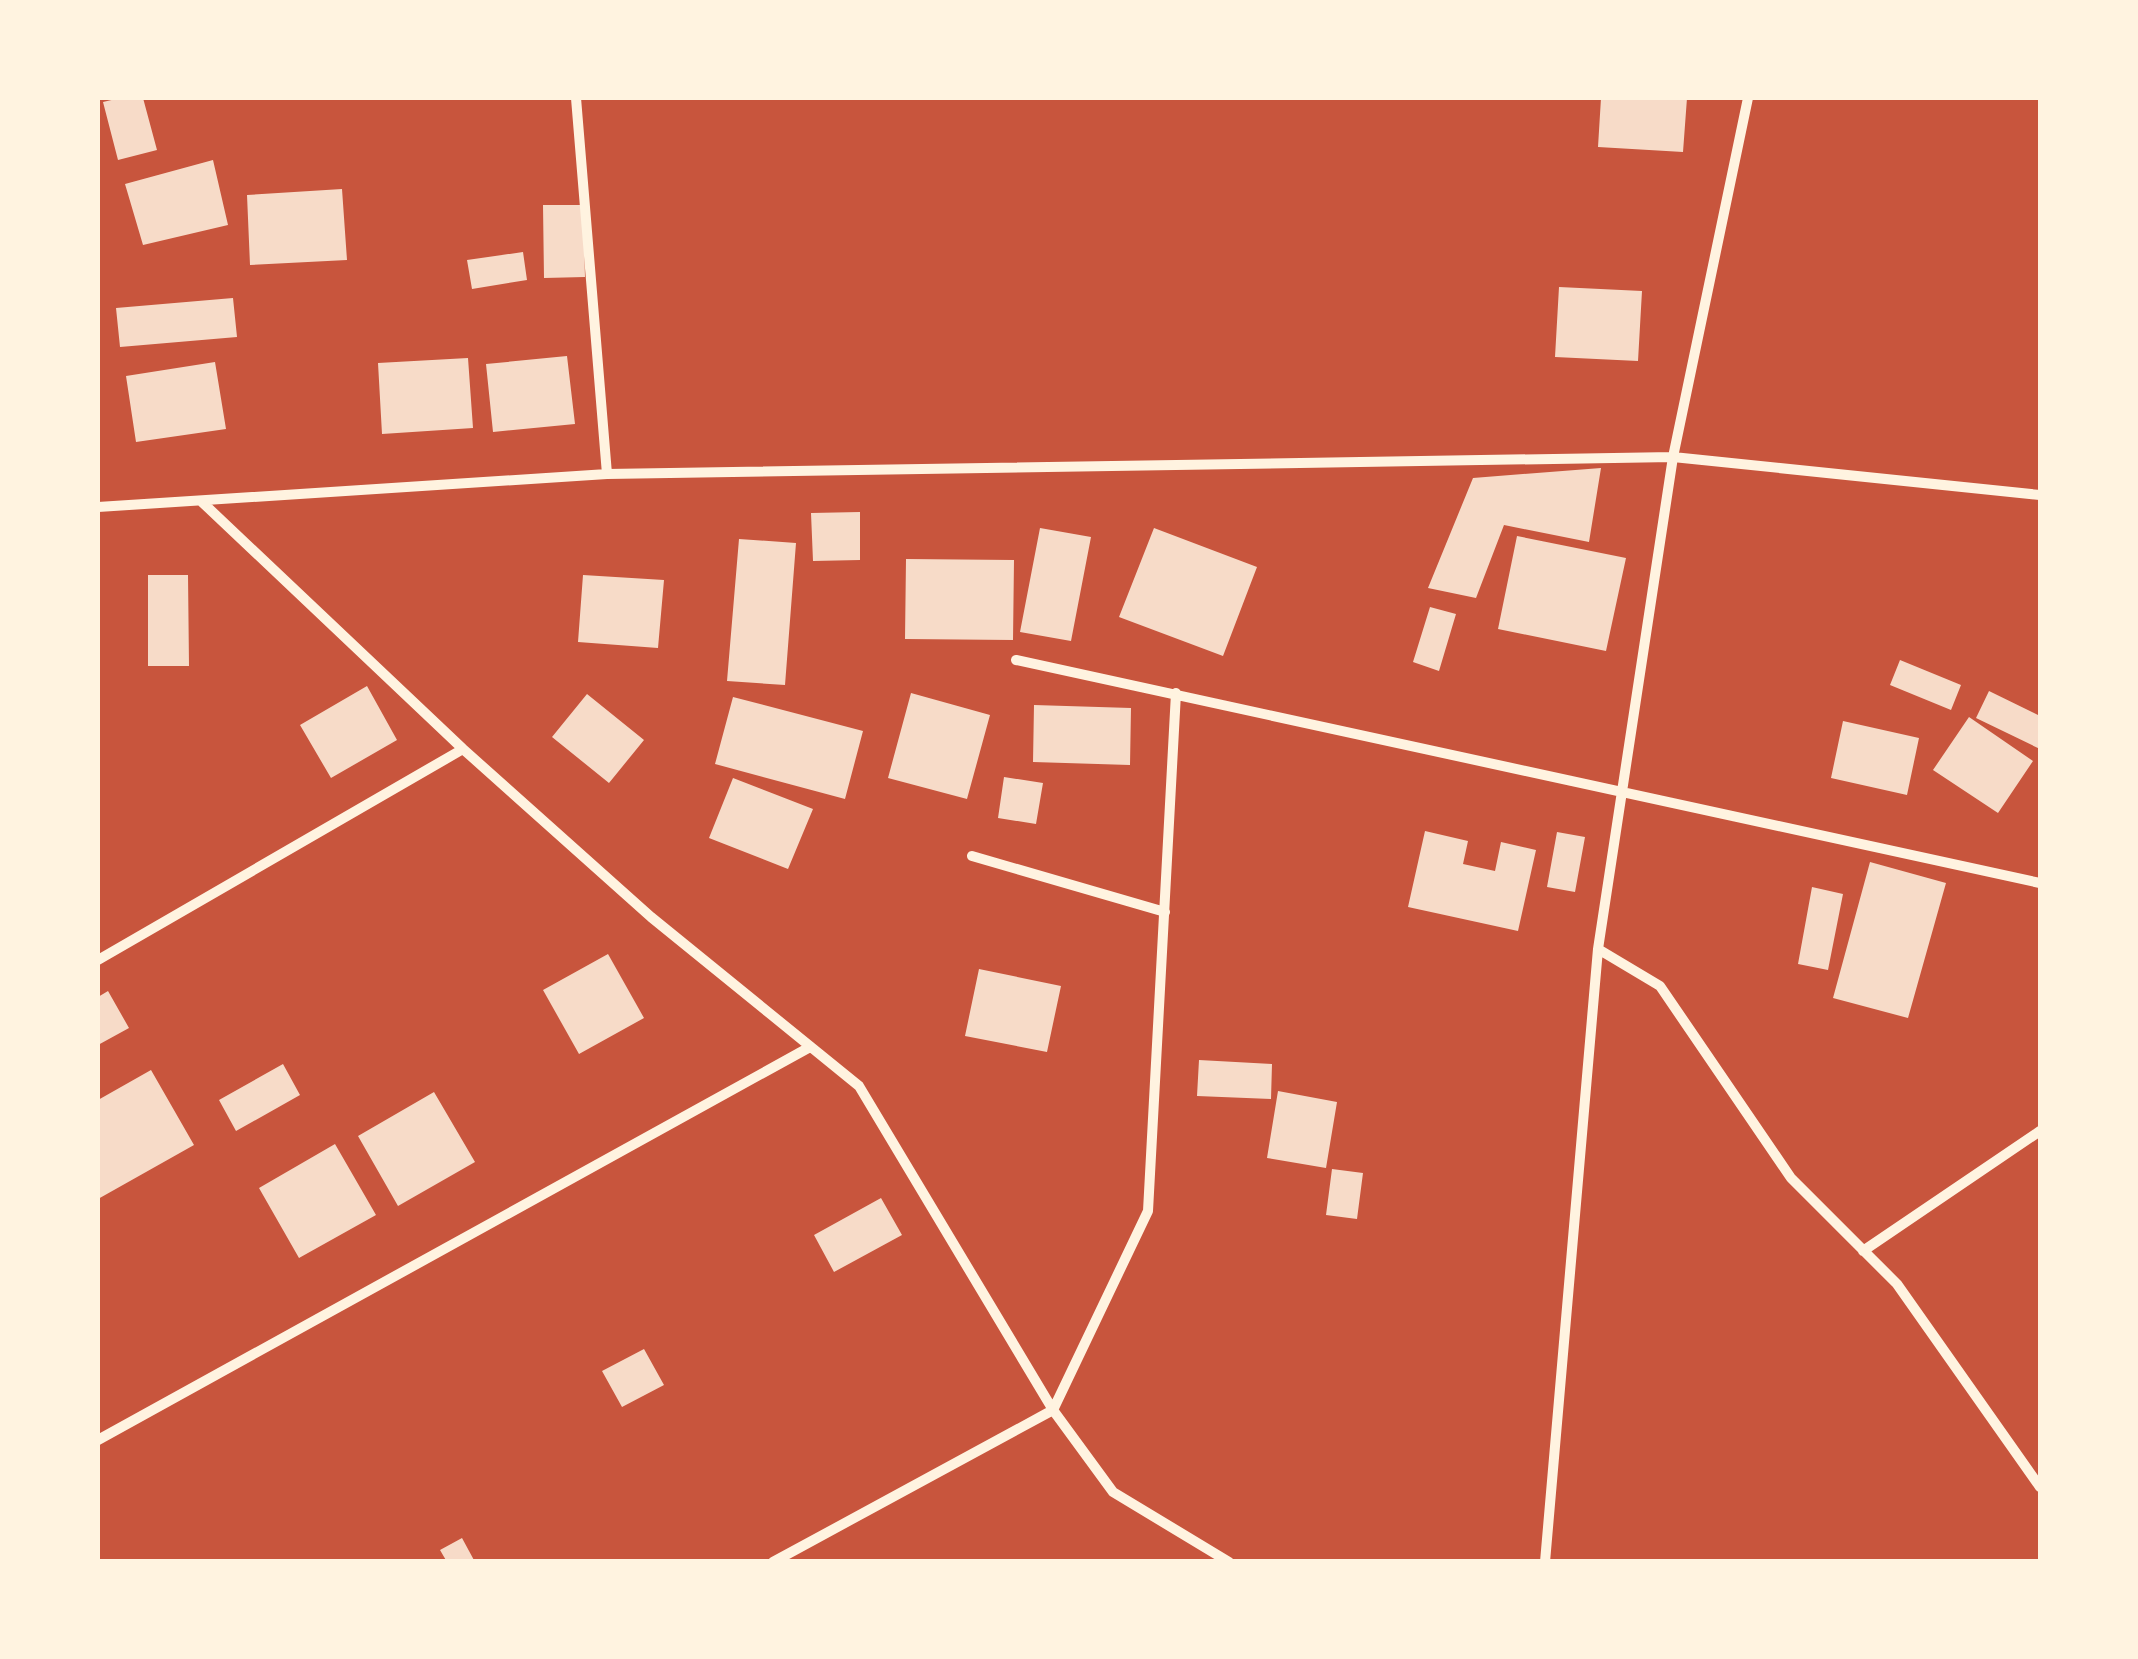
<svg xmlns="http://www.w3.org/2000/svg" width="2138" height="1659" font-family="'Nunito Sans',sans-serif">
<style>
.building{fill:#f7dbc8}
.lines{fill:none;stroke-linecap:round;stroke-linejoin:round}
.minor{stroke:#fff3e0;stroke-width:10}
</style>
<rect width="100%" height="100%" fill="#c8553d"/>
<path class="building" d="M 120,98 L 143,98 L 157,150 L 118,160 L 103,102 Z
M 1601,98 L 1687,98 L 1683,152 L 1598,147 Z
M 213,160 L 228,225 L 143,245 L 125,184 Z
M 342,189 L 347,260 L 250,265 L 247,195 Z
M 543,205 L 583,205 L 585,277 L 544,278 Z
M 523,252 L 527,280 L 472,289 L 467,260 Z
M 1559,287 L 1642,291 L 1638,361 L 1555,357 Z
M 233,298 L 237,337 L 120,347 L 116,308 Z
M 567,356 L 575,424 L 493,432 L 486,364 Z
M 468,358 L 473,428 L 382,434 L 378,363 Z
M 215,362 L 226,429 L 136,442 L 126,376 Z
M 1601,468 L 1589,542 L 1504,525 L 1476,598 L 1428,588 L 1473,478 Z
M 860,512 L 860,560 L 813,561 L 811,513 Z
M 1040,528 L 1091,537 L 1071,641 L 1020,632 Z
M 1154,528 L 1257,567 L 1223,656 L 1119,617 Z
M 1517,536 L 1626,558 L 1606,651 L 1498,629 Z
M 739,539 L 796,543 L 785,685 L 727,681 Z
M 906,559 L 1014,560 L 1013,640 L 905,639 Z
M 148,575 L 188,575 L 189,666 L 148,666 Z
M 583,575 L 664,580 L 658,648 L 578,642 Z
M 1430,607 L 1456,614 L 1439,671 L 1413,662 Z
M 1900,660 L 1961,685 L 1951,710 L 1890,685 Z
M 367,686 L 397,740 L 331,778 L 300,725 Z
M 1989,691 L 2040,716 L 2040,749 L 1976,718 Z
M 911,693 L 990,715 L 967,799 L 888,778 Z
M 587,694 L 644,740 L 609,783 L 552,737 Z
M 733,697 L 863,731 L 845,799 L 715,764 Z
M 1034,705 L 1131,708 L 1130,765 L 1033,762 Z
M 1969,717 L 2033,761 L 1998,813 L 1933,770 Z
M 1843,721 L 1919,738 L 1907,795 L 1831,778 Z
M 1004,777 L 1043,783 L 1036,824 L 998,818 Z
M 733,778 L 813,809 L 788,869 L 709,838 Z
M 1425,831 L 1468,841 L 1463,864 L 1495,871 L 1501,842 L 1536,850 L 1518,931 L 1408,907 Z
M 1557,832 L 1585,837 L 1575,892 L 1547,887 Z
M 1870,862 L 1946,883 L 1908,1018 L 1833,998 Z
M 1812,887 L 1843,894 L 1828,970 L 1798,964 Z
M 608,954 L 644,1018 L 579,1054 L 543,990 Z
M 979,969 L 1061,986 L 1047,1052 L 965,1036 Z
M 108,991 L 129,1028 L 98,1045 L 98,997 Z
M 1199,1060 L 1272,1064 L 1271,1099 L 1197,1096 Z
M 283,1064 L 300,1095 L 236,1131 L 219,1100 Z
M 151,1070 L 194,1145 L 98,1199 L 98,1100 Z
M 1278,1091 L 1337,1102 L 1326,1168 L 1267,1158 Z
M 434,1092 L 475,1162 L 398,1206 L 358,1136 Z
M 335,1144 L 376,1215 L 299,1258 L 259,1188 Z
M 1332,1169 L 1363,1173 L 1357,1219 L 1326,1215 Z
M 881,1198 L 902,1235 L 834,1272 L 814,1235 Z
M 644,1349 L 664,1385 L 622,1407 L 602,1371 Z
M 462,1538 L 475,1562 L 447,1562 L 440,1550 Z"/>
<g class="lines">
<path class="minor" d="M 576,98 L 607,474
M 202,502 L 463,749 L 651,917 L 859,1086 L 1053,1410 L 1113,1492 L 1229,1562
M 98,507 L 607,474 L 1673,457 L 2040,495
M 1016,660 L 2040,883
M 972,856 L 1165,912
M 1598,949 L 1660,986 L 1791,1178 L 1897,1284 L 2040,1487
M 98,960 L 463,749
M 1863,1251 L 2040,1131
M 98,1440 L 810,1047
M 773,1562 L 1053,1410 L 1148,1211 L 1176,693
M 1545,1562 L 1598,949 L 1673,457 L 1748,98"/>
</g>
<rect width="2138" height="1659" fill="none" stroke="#fff3e0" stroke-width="200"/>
</svg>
